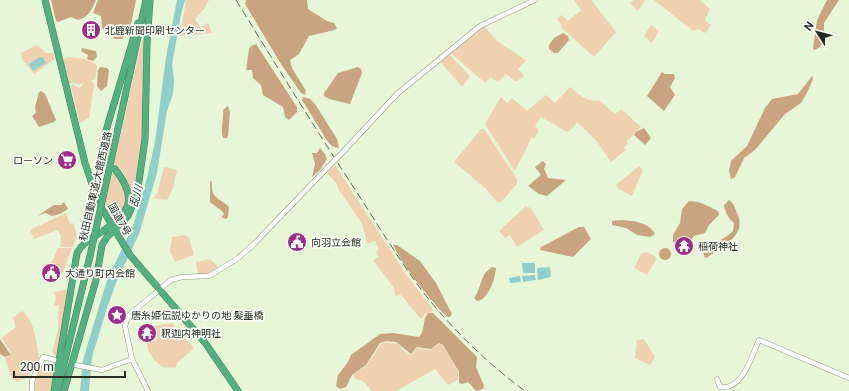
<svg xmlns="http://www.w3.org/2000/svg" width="849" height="391" font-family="Roboto,'Noto Sans JP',sans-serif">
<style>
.green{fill:#efd1b2}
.forest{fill:#c8a580}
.water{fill:#8fcec9}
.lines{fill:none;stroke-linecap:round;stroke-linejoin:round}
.secondary-casing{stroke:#8e9c7e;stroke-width:5.5}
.highway-casing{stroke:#44825f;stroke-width:7}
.secondary{stroke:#fff;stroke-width:4.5}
.highway{stroke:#54b080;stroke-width:6}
.rail{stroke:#626c59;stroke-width:1;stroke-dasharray:8 4;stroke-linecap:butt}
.secondary-bridge-casing{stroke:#8e9c7e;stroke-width:5.5;stroke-linecap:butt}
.highway-bridge-casing{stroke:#44825f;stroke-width:7;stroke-linecap:butt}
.secondary-bridge{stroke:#fff;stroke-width:4.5}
.highway-bridge{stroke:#54b080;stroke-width:6}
.labels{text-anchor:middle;stroke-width:3.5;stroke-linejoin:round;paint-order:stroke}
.poi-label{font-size:10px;fill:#272d21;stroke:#fbfef7;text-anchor:start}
.street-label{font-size:10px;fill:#272d21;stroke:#fbfef7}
.water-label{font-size:11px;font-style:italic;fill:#163634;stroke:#fbfef7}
</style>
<rect width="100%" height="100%" fill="#e6f6d6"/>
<path class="green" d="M 186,0 L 209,0 L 204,9 L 195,19 L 200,27 L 208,23 L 212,33 L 180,36 Z
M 574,0 L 591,0 L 616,32 L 594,57 L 561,27 L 562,26 L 557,19 L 562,15 L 568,21 L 581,10 Z
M 635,0 L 646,0 L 638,11 L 630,3 Z
M 654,0 L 700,0 L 710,9 L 705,20 L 711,25 L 705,33 L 698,29 L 693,31 Z
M 651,25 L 659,31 L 652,43 L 644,36 Z
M 483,27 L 485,27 L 497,41 L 526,60 L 518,69 L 524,76 L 516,82 L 506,74 L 498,82 L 491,77 L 485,83 L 451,53 Z
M 143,36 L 145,37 L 142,137 L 133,198 L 131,198 C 131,186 125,170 114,164 Z
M 37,45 L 46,53 L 53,53 L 55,59 L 34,74 L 22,59 L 21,53 Z
M 449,54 L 470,76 L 462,87 L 440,61 Z
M 68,57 L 85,59 L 96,64 L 97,67 L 95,79 L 81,84 L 69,83 L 63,59 Z
M 88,81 L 91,81 L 94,84 L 89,118 L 80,123 L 71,88 L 72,85 L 80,88 L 84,83 Z
M 570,87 C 577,93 589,104 599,100 L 615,114 L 621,109 L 641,127 L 627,141 L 627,144 L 624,148 L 626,150 L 611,162 L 596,140 L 577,122 L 571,130 L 567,132 L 541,117 L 535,126 L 539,130 L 534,139 L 532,137 L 515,171 L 486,126 L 486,122 L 501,97 L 507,103 L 512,98 L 527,111 L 546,95 L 555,103 Z
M 481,129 L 484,129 L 517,179 L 517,184 L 501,202 L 497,202 L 485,188 L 454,162 Z
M 335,165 L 407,276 L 432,308 L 433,311 L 426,313 L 422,318 L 419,317 L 401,295 L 395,296 L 394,288 L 373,260 L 379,257 L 376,252 L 379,249 L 375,241 L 367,244 L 362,224 L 339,190 L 336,183 L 327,173 Z
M 639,166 L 643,170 L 632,196 L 619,189 L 616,185 Z
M 164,167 L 177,170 L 173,188 L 167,200 L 153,198 L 157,194 Z
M 113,171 C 124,184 132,200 118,214 L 110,212 L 105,202 Z
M 526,206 L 528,208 L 530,207 L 544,230 L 517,247 L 510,235 L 505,238 L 499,231 Z
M 66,213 L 70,224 L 73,223 L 77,235 L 73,247 L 60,247 L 61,236 L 58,230 L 34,239 L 30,230 Z
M 185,235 L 189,238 L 194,255 L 175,262 L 170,251 L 172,237 Z
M 58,248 L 72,248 L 63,272 L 47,277 L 43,265 L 52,262 Z
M 646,252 L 655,256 L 656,260 L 647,275 L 634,268 L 641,254 Z
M 210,259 L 217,265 L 217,269 L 210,273 L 198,275 L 196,262 Z
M 64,290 L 68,291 L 57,357 L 52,352 L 58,330 L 59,305 L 55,306 L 54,304 L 56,298 L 54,292 Z
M 22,311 C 34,318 37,345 39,358 L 30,370 L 28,377 L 17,382 L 11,376 L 5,358 L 10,356 L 11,352 L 1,338 L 16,327 L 13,318 Z
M 172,323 L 194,348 L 177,363 L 176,368 C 172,367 166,368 163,367 C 154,362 142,346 149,337 L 155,341 L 158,336 L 152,331 L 154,326 Z
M 644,339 L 655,357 L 650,365 L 635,358 L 637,340 Z
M 386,342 L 398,344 L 404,351 L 411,355 L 417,348 L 430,350 L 439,344 L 443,345 L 458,372 L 458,380 L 448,385 L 435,369 L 396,391 L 372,391 L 363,381 L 355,379 L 353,375 L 367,365 L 381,344 Z
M 44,363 L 55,364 L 51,391 L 35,391 L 36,375 Z"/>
<path class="forest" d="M 51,0 L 96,0 C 92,9 88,18 78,20 L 71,17 L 58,22 L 56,21 Z
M 98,0 L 136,0 L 130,29 L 122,39 L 115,39 L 102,28 L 101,16 L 93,13 Z
M 246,0 L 307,0 L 308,9 L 327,21 L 334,23 L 337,28 L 335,30 L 309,36 L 299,54 L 290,60 L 292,68 L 306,91 L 305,95 L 301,93 L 281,64 L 245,4 Z
M 827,0 L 839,0 L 824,23 L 824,36 L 820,47 L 815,50 L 813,49 L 817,20 Z
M 563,33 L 568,36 L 569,40 L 558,53 L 554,53 L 549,49 L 549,45 L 554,38 Z
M 256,44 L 297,107 L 297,112 L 289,120 L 285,117 L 283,107 L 263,95 L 261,85 L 253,78 L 252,70 L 246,70 L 249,49 L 251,46 Z
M 82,48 L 96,51 L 97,57 L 93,61 L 87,59 L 88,55 L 81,51 Z
M 100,67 L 107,68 L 109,70 L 107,86 L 101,91 L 97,86 L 98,70 Z
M 358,67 L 361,69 L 362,73 L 350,104 L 329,99 L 324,96 L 324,93 L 338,73 Z
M 662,72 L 665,74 L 674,74 L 675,78 L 670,87 L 675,95 L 664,111 L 647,96 Z
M 812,76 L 813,79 L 808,91 L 801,103 L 785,114 L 755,150 L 744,158 L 735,177 L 731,179 L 729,171 L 731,161 L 747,146 L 765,108 L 772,99 L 798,94 Z
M 41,91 L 45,94 L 56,120 L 54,122 L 39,127 L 32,116 L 36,113 L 35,107 L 39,92 Z
M 303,97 L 310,99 L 315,104 L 337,139 L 339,148 L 332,146 L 328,142 L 302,100 Z
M 228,106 L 230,112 L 228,136 L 227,138 L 223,138 C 220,130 224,119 223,110 Z
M 644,128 L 651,138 L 645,145 L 634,135 L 636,132 Z
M 320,148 L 325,154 L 327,159 L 320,170 L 312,177 L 315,164 L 312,153 L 317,153 Z
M 543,161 L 546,164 L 544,169 L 548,178 L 566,180 L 547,196 L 539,194 L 528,186 L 541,175 L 535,167 Z
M 210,181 L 212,182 C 211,200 219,197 229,207 L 228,217 L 226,219 L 221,217 L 224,214 L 222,211 L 210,202 Z
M 729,200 C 734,204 735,208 737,213 C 748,235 722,246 708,257 L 705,258 L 703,253 C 710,243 725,240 733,231 L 734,223 C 729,220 724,210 724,205 Z
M 689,201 C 700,201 708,206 718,211 L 719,215 L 709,225 L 705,233 L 694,236 L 690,241 L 676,246 L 673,241 L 673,235 L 680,223 L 682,209 Z
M 64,202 L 68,209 L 60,214 L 52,216 L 45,213 L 37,216 L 54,205 L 61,205 Z
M 612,221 C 625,219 649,221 655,234 L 650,237 L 637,235 L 626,228 L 612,225 Z
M 579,227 L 584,227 L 591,239 L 573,257 L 540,250 L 541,247 Z
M 393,245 L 397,245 L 420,261 L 436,283 L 452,314 L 450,317 L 447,317 C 427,296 406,271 393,245 Z
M659 254a6 6 0 1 1 12 0a6 6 0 1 1-12 0Z
M 492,267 L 496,268 C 495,279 489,299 477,301 L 474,298 C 482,287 480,274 492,267 Z
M 428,313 L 433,313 L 477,357 L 476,367 L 484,386 L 483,389 L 476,391 L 468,382 L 462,384 L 459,383 L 459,372 L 443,345 L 439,343 L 431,349 L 417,347 L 411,354 L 396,342 L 386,341 L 380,343 L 366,365 L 352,375 L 346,387 L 340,389 L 336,386 L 338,375 L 348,362 L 351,355 L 380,334 L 393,333 L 419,337 C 426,329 422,319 428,313 Z
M 0,339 L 11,355 L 5,357 L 0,354 Z"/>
<path class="water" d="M 177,0 L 185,0 L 181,14 L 172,65 L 174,80 L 173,94 L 167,111 L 157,173 L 139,234 L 116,283 L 107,308 L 92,357 L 89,391 L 80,391 L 83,360 L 107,280 L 133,226 L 147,178 L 155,142 L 166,57 Z
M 40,57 L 43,58 L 46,63 L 33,71 L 29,64 Z
M 522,263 L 535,263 L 535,273 L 523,273 Z
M 550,267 L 551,277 L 538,280 L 537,268 Z
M 535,275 L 536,280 L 523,282 L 522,276 Z
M 520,276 L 521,282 L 510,283 L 509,278 Z"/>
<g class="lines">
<g class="secondary-casing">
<path id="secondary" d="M 341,154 L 397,94 L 480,26 L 535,0
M 75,365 L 102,370 L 132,359
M 717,379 L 720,387 C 743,391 752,355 759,340 L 849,378
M 32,391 L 32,381 L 43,357 L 55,360
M 148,391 L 132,359 L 125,326 L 128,316 L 171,280 L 182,277 L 209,276 L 237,259 L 253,245 L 329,166"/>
</g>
<g class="highway-casing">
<path id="highway" d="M 45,0 L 85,163 L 98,202 L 130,255 L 206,344 L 238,391
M 107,156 L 103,142 L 105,134 L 138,23
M 107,179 L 146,0
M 58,389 L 90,256
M 54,391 L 77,253 C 83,242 93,238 103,231 C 132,212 137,197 115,169
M 64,391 L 96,280 L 102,245 L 107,237 L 128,216 L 137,195 L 145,139 L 147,44 L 150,0"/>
</g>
<use href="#secondary" class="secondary"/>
<use href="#highway" class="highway"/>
<path class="rail" d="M 236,0 C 276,65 316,130 358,194 C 379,227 400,261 423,292 C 452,329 487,363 525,391"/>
<g class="secondary-bridge-casing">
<path id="secondary-bridge" d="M 329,166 L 341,154"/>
</g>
<g class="highway-bridge-casing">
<path id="highway-bridge" d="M 90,256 L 107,179"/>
</g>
<use href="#secondary-bridge" class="secondary-bridge"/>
<use href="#highway-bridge" class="highway-bridge"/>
</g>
<defs>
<g id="building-disc" transform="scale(1)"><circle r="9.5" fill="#9e2d8a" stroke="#fbfef7"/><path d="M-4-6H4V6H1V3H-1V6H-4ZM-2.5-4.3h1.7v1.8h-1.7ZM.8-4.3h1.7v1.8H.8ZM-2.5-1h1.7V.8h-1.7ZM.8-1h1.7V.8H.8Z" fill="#fff"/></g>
<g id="supermarket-disc" transform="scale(1)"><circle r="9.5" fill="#9e2d8a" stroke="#fbfef7"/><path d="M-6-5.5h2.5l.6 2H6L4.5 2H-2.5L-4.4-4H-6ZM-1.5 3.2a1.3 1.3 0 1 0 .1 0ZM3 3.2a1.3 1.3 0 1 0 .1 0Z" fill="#fff"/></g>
<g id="civic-disc" transform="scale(1)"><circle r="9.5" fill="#9e2d8a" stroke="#fbfef7"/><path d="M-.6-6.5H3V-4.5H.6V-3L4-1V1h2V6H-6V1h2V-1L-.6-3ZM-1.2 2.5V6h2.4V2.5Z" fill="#fff"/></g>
<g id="temple-disc" transform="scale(1)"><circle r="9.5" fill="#9e2d8a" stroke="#fbfef7"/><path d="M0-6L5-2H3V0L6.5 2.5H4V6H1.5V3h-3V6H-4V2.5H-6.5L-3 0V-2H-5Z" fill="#fff"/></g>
<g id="sight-disc" transform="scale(1)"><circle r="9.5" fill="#9e2d8a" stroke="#fbfef7"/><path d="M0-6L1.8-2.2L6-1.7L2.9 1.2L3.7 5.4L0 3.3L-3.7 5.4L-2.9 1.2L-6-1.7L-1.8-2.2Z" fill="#fff"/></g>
</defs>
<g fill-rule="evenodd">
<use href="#building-disc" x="91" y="30"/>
<use href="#supermarket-disc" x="67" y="160"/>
<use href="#civic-disc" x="297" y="242"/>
<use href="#temple-disc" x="684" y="246"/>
<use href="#civic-disc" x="51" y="273"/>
<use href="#sight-disc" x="117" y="315"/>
<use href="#temple-disc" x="147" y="333"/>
</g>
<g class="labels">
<g class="poi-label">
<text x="105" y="34">北鹿新聞印刷センター</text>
<text x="53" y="164" text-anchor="end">ローソン</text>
<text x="311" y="246">向羽立会館</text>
<text x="698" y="250">稲荷神社</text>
<text x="65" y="277">大通り町内会館</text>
<text x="131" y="319">唐糸姫伝説ゆかりの地 髪垂橋</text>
<text x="161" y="337">釈迦内神明社</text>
</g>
<g class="street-label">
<text transform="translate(95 186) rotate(-77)" y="4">秋田自動車道;大館西道路</text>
<text transform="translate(120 219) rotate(60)" y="4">国道7号</text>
</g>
<g class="water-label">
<text transform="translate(136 196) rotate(-74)" y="4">乱川</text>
</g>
</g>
<g transform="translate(817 32) rotate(306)" stroke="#fbfef7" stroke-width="3" paint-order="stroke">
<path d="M0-3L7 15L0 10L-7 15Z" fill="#272d21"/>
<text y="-6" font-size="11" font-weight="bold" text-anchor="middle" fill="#272d21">N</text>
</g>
<path d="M14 371v6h111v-6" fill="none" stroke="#272d21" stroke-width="2"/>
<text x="20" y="371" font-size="12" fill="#272d21" stroke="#fbfef7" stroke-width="3" paint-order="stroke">200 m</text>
</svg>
